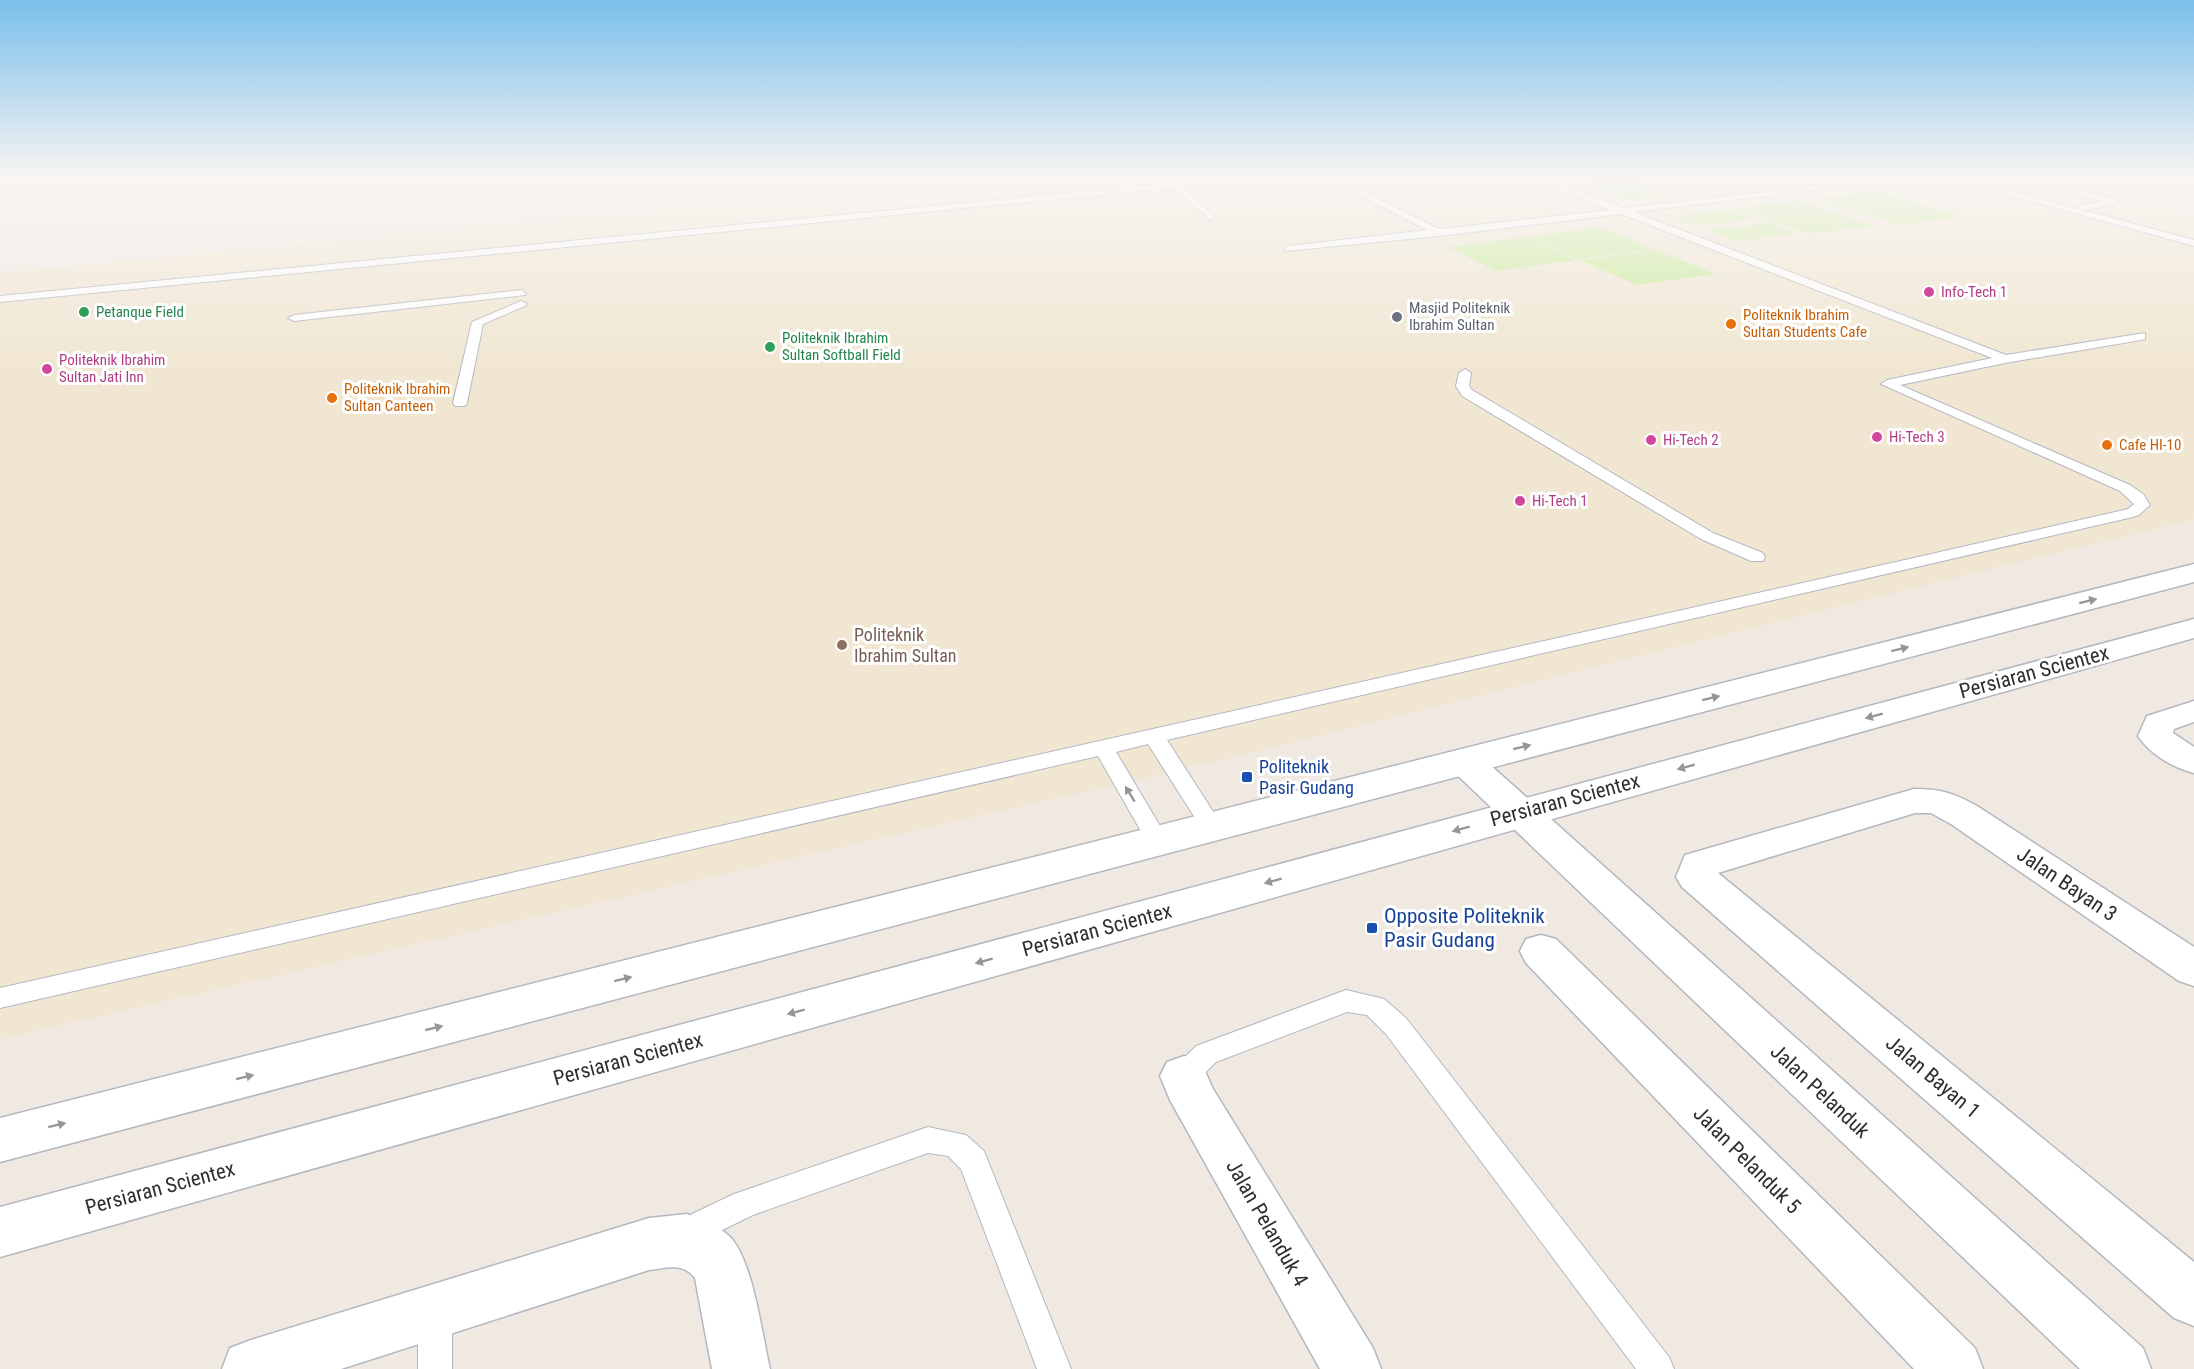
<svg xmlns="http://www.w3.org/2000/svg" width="2194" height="1369" font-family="'Roboto Condensed',sans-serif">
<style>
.education{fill:#f0e6d1}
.pitch{fill:#c9ec9a}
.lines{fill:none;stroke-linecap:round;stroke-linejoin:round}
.lane-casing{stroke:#b4b7c1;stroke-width:2}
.street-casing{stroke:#b4b7c1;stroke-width:3}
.secondary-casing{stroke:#b4b7c1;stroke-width:3}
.lane{fill:#fff;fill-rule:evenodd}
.street{fill:#fff;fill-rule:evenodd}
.secondary{fill:#fff;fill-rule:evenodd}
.oneway{fill:#969696}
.hotel-dot{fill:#d1479c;stroke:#fff;stroke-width:2}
.leisure-dot{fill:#2e9e5b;stroke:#fff;stroke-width:2}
.worship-dot{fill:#6b7280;stroke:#fff;stroke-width:2}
.food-dot{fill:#e8710a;stroke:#fff;stroke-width:2}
.education-dot{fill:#8d6e63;stroke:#fff;stroke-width:2}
.transit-dot{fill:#1a4fb4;stroke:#fff;stroke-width:2}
.labels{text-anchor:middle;stroke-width:6;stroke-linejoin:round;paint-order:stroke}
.far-hotel-label{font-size:15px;fill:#b23c85;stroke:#fff;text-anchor:start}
.far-worship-label{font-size:15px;fill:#5b616d;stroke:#fff;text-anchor:start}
.far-leisure-label{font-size:15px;fill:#27864d;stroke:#fff;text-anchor:start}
.far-food-label{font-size:15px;fill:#c56008;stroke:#fff;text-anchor:start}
.education-label{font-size:18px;fill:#785e54;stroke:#fff;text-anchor:start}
.transit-label{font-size:18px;fill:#164399;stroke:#fff;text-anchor:start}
.near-street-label{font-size:21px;fill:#2e2e2e;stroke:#fff}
.near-transit-label{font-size:21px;fill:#164399;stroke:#fff;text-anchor:start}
</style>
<rect width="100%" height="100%" fill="#efe9e1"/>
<path class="education" d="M 986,179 L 2098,179 L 2194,216 L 2194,519 L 1176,771 L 0,1039 L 0,273 Z"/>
<path class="pitch" d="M 1614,179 L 1634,179 L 1676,194 L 1628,200 L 1583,183 Z
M 1877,191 L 1963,217 L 1899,225 L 1815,199 Z
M 1800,201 L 1875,226 L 1808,234 L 1736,208 Z
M 1731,209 L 1758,219 L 1696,226 L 1671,217 Z
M 1769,223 L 1797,233 L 1734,241 L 1707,230 Z
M 1600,227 L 1654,249 L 1578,259 L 1527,237 Z
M 1525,237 L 1576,260 L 1496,271 L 1448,247 Z
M 1656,250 L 1716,274 L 1637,285 L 1580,260 Z"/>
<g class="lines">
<g class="lane-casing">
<path id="lane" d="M 1211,179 L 1245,179 L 1182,187 L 1213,215 L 1213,219 L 1210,220 L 1173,188 L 0,302 L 0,296 Z
M 1327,179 L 1338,179 L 1439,229 L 1610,210 L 1535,179 L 1548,179 L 1623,208 L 1879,179 L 1908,179 L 1634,212 L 2006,355 L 2145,333 L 2145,339 L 2141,340 L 2005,363 L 1900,385 L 2130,485 L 2143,494 L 2150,505 L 2139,515 L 2133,517 L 1167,740 L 1223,827 L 1220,832 L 1212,835 L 1204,832 L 1148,744 L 1116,752 L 1169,841 L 1166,847 L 1158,849 L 1150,847 L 1098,756 L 0,1008 L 0,988 L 1918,557 L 2128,509 L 2134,504 L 2120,491 L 1881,384 L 1887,380 L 1992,358 L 1621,214 L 1440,236 L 1285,251 L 1285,247 L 1289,246 L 1427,230 Z
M 1951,179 L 1966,179 L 2077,209 L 2078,206 L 2102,201 L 2026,179 L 2041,179 L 2117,200 L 2117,204 L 2083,210 L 2194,240 L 2194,246 Z
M 521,290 L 526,293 L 525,295 L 294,321 L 288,318 L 294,315 Z
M 521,301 L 527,304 L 525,306 L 483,324 L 467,403 L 465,406 L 455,406 L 453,403 L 472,322 Z
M 1465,369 L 1471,373 L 1469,386 L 1472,390 L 1713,533 L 1763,553 L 1765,557 L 1763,561 L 1751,561 L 1701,539 L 1462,396 L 1456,386 L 1459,373 Z
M 1346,990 L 1384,999 L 1406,1018 L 1669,1357 L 1674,1369 L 1636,1369 L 1386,1034 L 1367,1015 L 1347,1012 L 1216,1062 L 1194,1084 L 1184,1088 L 1174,1084 L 1170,1076 L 1174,1068 L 1196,1046 Z
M 928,1127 L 966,1135 L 984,1151 L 1071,1369 L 1037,1369 L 961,1169 L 948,1156 L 928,1153 L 753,1215 L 714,1234 L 698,1251 L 687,1255 L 676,1251 L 671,1240 L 676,1229 L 692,1214 L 734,1194 Z
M 435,1295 L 447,1300 L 452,1312 L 452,1369 L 418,1369 L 418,1312 L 423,1300 Z"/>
</g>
<g class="street-casing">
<path id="street" d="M 2194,701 L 2194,722 L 2174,729 L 2173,733 L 2194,747 L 2194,773 C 2173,768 2150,754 2138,736 L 2147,716 Z
M 1465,751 L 1478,754 L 2143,1348 L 2151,1369 L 2080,1369 L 1452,770 L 1447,762 L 1452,754 Z
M 1914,789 C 1942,789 1953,793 1977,806 L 2194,947 L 2194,986 L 2179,981 L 1951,824 L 1931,813 L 1915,813 L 1718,873 L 2194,1262 L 2194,1326 L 2174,1318 L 1682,887 L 1676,877 L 1685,855 Z
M 1541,935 L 1556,939 L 1975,1348 L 1983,1369 L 1914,1369 L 1526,963 L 1520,951 L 1526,939 Z
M 1184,1056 L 1201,1062 L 1213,1089 L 1373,1348 L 1381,1369 L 1320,1369 L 1170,1100 L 1160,1076 L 1167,1062 Z
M 687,1214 C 700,1220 718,1225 729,1236 C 753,1259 762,1335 770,1369 L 712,1369 L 695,1278 C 683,1262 667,1268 649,1270 L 341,1369 L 222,1369 L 230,1348 L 251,1340 L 649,1218 Z"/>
</g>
<g class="secondary-casing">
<path id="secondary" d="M 2194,564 L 2194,582 L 0,1162 L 0,1118 Z
M 2194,619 L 2194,638 L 0,1257 L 0,1207 Z"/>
</g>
<use href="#lane" class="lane"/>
<use href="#street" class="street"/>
<use href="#secondary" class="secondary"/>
</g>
<defs><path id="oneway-solid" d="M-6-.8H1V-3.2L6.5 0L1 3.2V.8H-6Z" transform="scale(1.5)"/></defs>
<g class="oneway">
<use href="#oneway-solid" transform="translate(2088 601) rotate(-14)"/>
<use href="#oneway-solid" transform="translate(1900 649) rotate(-14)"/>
<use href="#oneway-solid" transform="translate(1711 698) rotate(-14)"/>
<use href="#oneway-solid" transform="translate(1874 716) rotate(165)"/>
<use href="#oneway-solid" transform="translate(1522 747) rotate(-14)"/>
<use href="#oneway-solid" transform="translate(1686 767) rotate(165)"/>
<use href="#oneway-solid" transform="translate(1130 794) rotate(-121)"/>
<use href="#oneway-solid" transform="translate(1461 829) rotate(165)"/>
<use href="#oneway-solid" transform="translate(1273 881) rotate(165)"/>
<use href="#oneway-solid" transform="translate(984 961) rotate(165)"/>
<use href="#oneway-solid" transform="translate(623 979) rotate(-14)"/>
<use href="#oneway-solid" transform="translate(796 1012) rotate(165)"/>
<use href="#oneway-solid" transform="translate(434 1028) rotate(-14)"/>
<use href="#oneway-solid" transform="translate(245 1077) rotate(-14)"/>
<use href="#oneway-solid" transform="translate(57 1125) rotate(-14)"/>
</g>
<linearGradient id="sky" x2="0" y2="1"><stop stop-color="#7abfeb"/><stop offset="0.48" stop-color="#f8f5f2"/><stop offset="1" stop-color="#f8f5f2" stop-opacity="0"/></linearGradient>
<rect width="2194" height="371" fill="url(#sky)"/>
<g class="hotel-dot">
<circle cx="1929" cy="292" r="6"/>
<circle cx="47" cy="369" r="6"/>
<circle cx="1877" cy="437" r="6"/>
<circle cx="1651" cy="440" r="6"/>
<circle cx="1520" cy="501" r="6"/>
</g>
<g class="leisure-dot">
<circle cx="84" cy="312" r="6"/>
<circle cx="770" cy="347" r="6"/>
</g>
<circle class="worship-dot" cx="1397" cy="317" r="6"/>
<g class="food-dot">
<circle cx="1731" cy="324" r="6"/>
<circle cx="332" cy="398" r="6"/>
<circle cx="2107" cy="445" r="6"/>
</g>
<circle class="education-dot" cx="842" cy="645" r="6"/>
<g class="transit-dot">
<rect x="1241" y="771" width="12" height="12" rx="3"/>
<rect x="1366" y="922" width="12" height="12" rx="3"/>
</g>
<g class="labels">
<g class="far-hotel-label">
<text x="1941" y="297">Info-Tech 1</text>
<text x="59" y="365">Politeknik Ibrahim<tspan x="59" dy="17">Sultan Jati Inn</tspan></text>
<text x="1889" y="442">Hi-Tech 3</text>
<text x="1663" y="445">Hi-Tech 2</text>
<text x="1532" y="506">Hi-Tech 1</text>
</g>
<g class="far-worship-label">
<text x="1409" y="313">Masjid Politeknik<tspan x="1409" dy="17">Ibrahim Sultan</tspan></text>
</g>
<g class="far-leisure-label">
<text x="96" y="317">Petanque Field</text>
<text x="782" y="343">Politeknik Ibrahim<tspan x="782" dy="17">Sultan Softball Field</tspan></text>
</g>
<g class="far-food-label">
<text x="1743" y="320">Politeknik Ibrahim<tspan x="1743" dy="17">Sultan Students Cafe</tspan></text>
<text x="344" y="394">Politeknik Ibrahim<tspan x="344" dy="17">Sultan Canteen</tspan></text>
<text x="2119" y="450">Cafe HI-10</text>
</g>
<g class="education-label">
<text x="854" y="641">Politeknik<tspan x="854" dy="21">Ibrahim Sultan</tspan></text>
</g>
<g class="transit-label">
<text x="1259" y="773">Politeknik<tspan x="1259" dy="21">Pasir Gudang</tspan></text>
</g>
<g class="near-street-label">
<text transform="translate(2034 672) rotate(-15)" y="7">Persiaran Scientex</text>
<text transform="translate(1565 800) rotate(-15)" y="7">Persiaran Scientex</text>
<text transform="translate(2067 884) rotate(34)" y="7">Jalan Bayan 3</text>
<text transform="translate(1097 930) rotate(-15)" y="7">Persiaran Scientex</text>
<text transform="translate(628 1059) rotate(-15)" y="7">Persiaran Scientex</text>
<text transform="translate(1933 1077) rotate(40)" y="7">Jalan Bayan 1</text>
<text transform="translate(1820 1091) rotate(43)" y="7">Jalan Pelanduk</text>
<text transform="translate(1747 1160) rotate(45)" y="7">Jalan Pelanduk 5</text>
<text transform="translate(160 1188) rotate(-15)" y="7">Persiaran Scientex</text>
<text transform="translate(1267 1223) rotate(60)" y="7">Jalan Pelanduk 4</text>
</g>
<g class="near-transit-label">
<text x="1384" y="923">Opposite Politeknik<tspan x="1384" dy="24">Pasir Gudang</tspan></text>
</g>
</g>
</svg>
